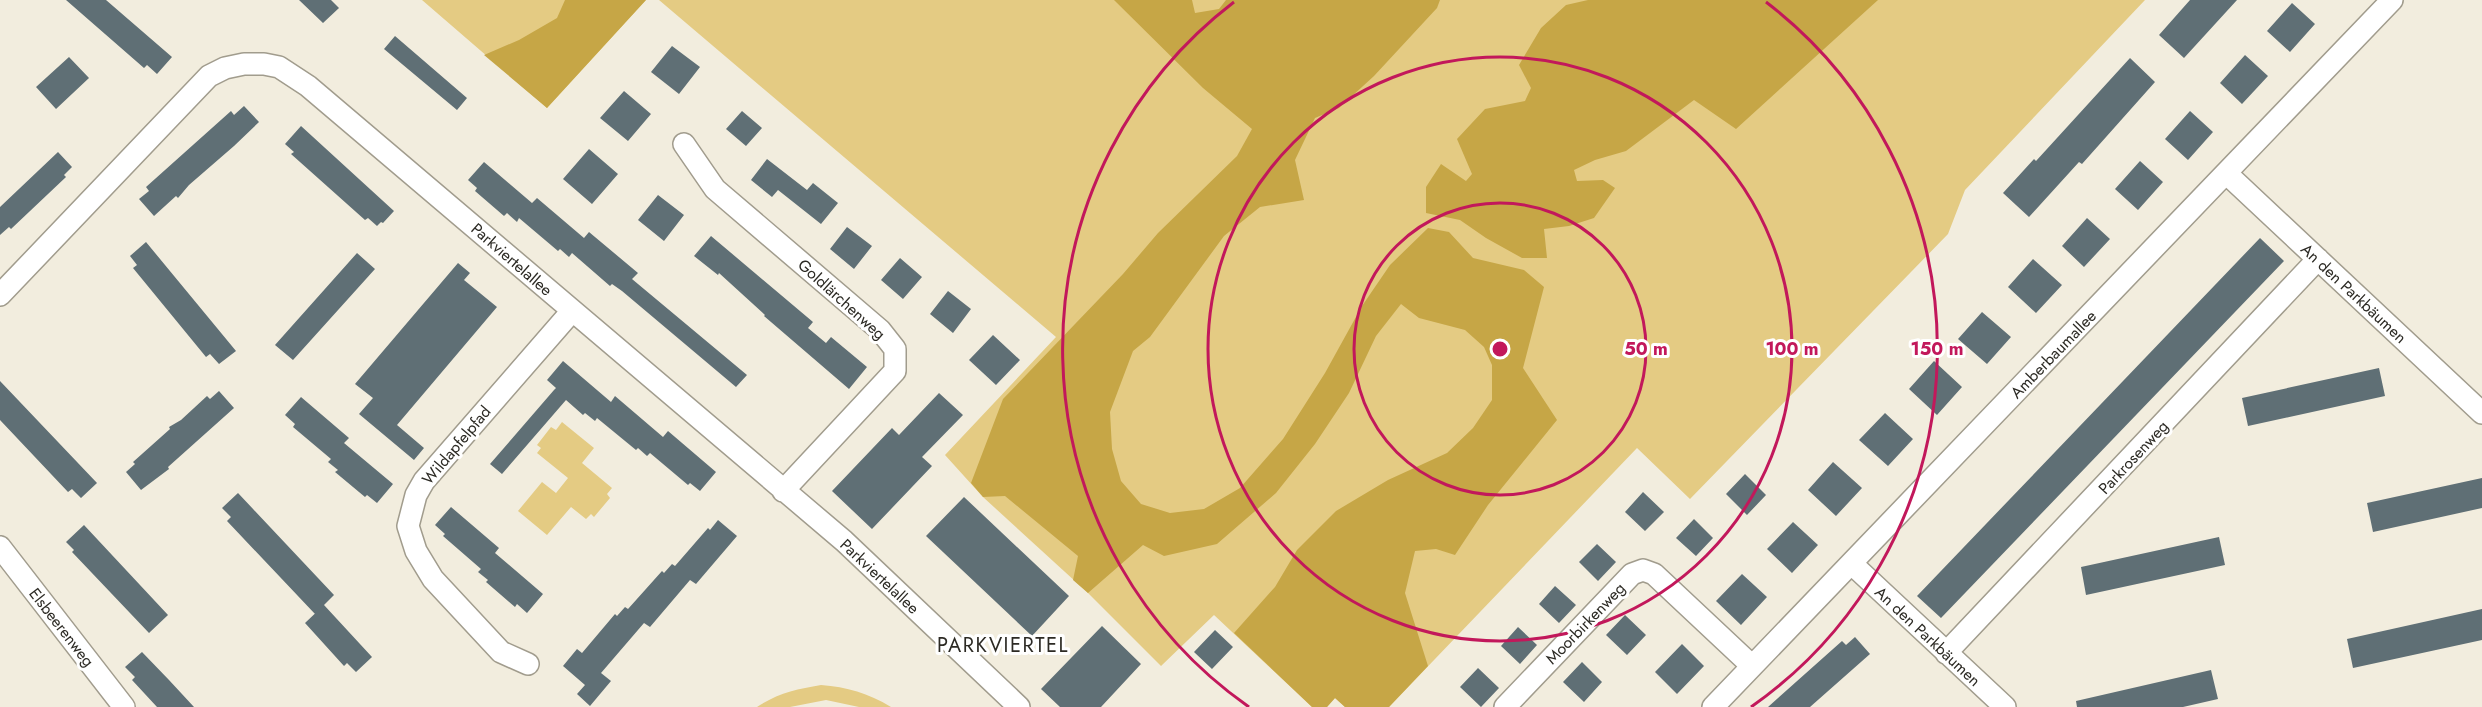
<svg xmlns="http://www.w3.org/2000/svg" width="2482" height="707" font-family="Jost,sans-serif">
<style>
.green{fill:#e4cb83}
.forest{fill:#c6a646}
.building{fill:#5f6f75}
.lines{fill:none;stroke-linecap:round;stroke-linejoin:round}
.minor-casing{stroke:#a19c8d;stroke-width:24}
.minor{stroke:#fff;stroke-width:21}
.ring{fill:none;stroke:#c2185b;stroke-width:3}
.labels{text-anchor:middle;stroke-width:6;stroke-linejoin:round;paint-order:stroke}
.street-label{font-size:16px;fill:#2c2a24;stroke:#fff}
.quarter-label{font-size:20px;letter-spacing:1.5px;fill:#2c2a24;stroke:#fff}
.centre{fill:#c2185b;stroke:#fff;stroke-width:3}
.ring-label{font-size:18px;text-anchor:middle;font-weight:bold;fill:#c2185b;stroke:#fff;stroke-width:6;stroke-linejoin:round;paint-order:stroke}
</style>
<rect width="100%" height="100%" fill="#f2edde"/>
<path class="green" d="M 422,0 L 646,0 L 547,108 Z
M 659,0 L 2145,0 L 1965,190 L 1948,234 L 1690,499 L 1637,448 L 1389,707 L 1345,707 L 1335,698 L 1327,707 L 1312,707 L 1214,615 L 1161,666 L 1088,593 L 983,497 L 945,455 L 1056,337 Z
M 562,422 L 594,448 L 582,463 L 612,488 L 607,494 L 610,498 L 594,517 L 591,514 L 586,519 L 571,507 L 547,535 L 518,511 L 542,482 L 556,493 L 568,478 L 537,453 L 541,448 L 537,445 L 551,427 L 556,430 Z
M 821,685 C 847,687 868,693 891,707 L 859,707 L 826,700 L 790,707 L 757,707 C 778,693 797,689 821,685 Z"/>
<path class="forest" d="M 565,0 L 646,0 L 547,108 L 484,55 L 519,40 L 557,18 Z
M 1114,0 L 1192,0 L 1195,13 L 1219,9 L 1226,0 L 1440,0 L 1437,8 L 1374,76 L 1339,108 L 1315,118 L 1295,160 L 1304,200 L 1260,207 L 1224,236 L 1150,337 L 1133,351 L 1110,412 L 1112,449 L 1121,481 L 1141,504 L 1170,513 L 1204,509 L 1240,488 L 1283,439 L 1325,373 L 1362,306 L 1390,265 L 1428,228 L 1449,232 L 1473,258 L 1524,270 L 1544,287 L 1523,368 L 1557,420 L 1488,505 L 1455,555 L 1436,549 L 1415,551 L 1405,593 L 1428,666 L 1389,707 L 1345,707 L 1335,698 L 1327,707 L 1312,707 L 1234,633 L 1275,587 L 1297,550 L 1336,511 L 1388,480 L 1447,453 L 1473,428 L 1492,400 L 1492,365 L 1484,347 L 1465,330 L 1419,318 L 1401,304 L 1376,336 L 1349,393 L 1315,444 L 1276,493 L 1217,544 L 1164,556 L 1143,545 L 1088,593 L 1073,580 L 1078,556 L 1005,496 L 983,497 L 971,483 L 1003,399 L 1123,274 L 1158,233 L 1237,156 L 1252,129 L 1203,88 Z
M 1588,0 L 1878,0 L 1736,129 L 1694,100 L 1626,151 L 1595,160 L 1574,170 L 1577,181 L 1603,180 L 1615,188 L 1594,218 L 1569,226 L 1544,229 L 1547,258 L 1522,258 L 1486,238 L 1460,220 L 1426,213 L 1426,187 L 1441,164 L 1466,181 L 1472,174 L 1457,139 L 1485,109 L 1525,101 L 1531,88 L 1519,65 L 1541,28 L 1566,5 Z"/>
<path class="building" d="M 66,0 L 106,0 L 172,57 L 157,74 L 147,65 L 144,68 Z
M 299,0 L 331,0 L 339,8 L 323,23 Z
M 2190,0 L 2237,0 L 2184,58 L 2159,35 Z
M 2292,3 L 2315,24 L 2290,52 L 2267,31 Z
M 395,36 L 467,98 L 457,110 L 384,49 Z
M 672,46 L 700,67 L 679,94 L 651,72 Z
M 2245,55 L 2268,76 L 2242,104 L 2220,83 Z
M 69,57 L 89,78 L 56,109 L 36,87 Z
M 2130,58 L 2155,82 L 2082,164 L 2079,162 L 2029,217 L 2003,193 L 2034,159 L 2036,161 Z
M 624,91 L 651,114 L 628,141 L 600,118 Z
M 244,106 L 259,122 L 234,146 L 189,185 L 178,198 L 176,196 L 154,216 L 139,199 L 149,191 L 146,187 L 231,111 L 234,115 Z
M 742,111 L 762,128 L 746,146 L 726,129 Z
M 2190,111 L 2213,132 L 2188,160 L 2165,139 Z
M 301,126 L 394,211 L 383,223 L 381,222 L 377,226 L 368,218 L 365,220 L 291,154 L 294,152 L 285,144 Z
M 589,149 L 618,174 L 592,204 L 563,179 Z
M 58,152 L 72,167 L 64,175 L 66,177 L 11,229 L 9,227 L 0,235 L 0,207 Z
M 767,159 L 807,190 L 813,183 L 838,203 L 821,224 L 778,190 L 772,197 L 751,180 Z
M 2140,161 L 2163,182 L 2138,210 L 2115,189 Z
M 484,162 L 532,203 L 537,198 L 584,238 L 589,232 L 638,273 L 632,279 L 747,375 L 736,387 L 622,291 L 612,284 L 610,286 L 572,253 L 569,257 L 560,249 L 558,251 L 519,218 L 517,222 L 507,213 L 504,216 L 475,191 L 477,188 L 468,180 Z
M 658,195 L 684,215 L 664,241 L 638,220 Z
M 2087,218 L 2110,239 L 2084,267 L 2062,246 Z
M 847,227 L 872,246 L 854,269 L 830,249 Z
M 711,236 L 813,322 L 808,328 L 826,343 L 831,337 L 867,367 L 849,389 L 764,316 L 765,315 L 719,273 L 718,275 L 694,256 Z
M 2260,238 L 2284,261 L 1941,618 L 1917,596 Z
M 146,242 L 236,351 L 219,364 L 210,354 L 206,357 L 133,268 L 137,265 L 130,256 Z
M 357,253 L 375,269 L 293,360 L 275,345 Z
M 900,258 L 922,277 L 903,299 L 881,280 Z
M 2033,259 L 2062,285 L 2036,313 L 2008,287 Z
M 458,263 L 470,273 L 464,280 L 497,307 L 397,425 L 424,448 L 414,460 L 359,414 L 373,398 L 355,384 Z
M 948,291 L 971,309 L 953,333 L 930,314 Z
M 1982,312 L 2011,337 L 1987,364 L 1958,339 Z
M 993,335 L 1020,360 L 996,385 L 969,360 Z
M 563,361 L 611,402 L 615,396 L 663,437 L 668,431 L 716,472 L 700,491 L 690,483 L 688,485 L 650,453 L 647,456 L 638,448 L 636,450 L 597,418 L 595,421 L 585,413 L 583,415 L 566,400 L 502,474 L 490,464 L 554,390 L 556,388 L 547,380 Z
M 1934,361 L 1962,387 L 1937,415 L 1909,389 Z
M 2379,368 L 2385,396 L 2248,426 L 2242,398 Z
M 0,381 L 97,483 L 81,498 L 72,489 L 68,492 L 0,420 Z
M 219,391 L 234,408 L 168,467 L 169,469 L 141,490 L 126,472 L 135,464 L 133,462 L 170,429 L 169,427 L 181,420 L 207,396 L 210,399 Z
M 939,393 L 963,415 L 922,457 L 932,466 L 872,529 L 832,491 L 892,428 L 899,435 Z
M 301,397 L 349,438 L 344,443 L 393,484 L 377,503 L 367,495 L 365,497 L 335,472 L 338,470 L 328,462 L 331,459 L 293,427 L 295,424 L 285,415 Z
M 1885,413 L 1913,439 L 1888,466 L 1859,440 Z
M 1833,462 L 1862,488 L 1836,516 L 1808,490 Z
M 1745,474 L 1766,495 L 1747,515 L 1726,494 Z
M 2482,478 L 2482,508 L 2373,532 L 2367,503 Z
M 1643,492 L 1664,512 L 1645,531 L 1625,512 Z
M 238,493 L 334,595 L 315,614 L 227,521 L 231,517 L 222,508 Z
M 964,497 L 1069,596 L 1032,636 L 926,536 Z
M 451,507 L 499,548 L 495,553 L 543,594 L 527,613 L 517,604 L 515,607 L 486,582 L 488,580 L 478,572 L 481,569 L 443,536 L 445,534 L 435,525 Z
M 1694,519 L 1713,538 L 1696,556 L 1676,538 Z
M 718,520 L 737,536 L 696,584 L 690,580 L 650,627 L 644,623 L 601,673 L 611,681 L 590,706 L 577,694 L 585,685 L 563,666 L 577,649 L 582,653 L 615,614 L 617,616 L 625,607 L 628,609 L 662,571 L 664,573 L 672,564 L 675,566 L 708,528 L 710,530 Z
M 1793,522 L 1818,545 L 1792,573 L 1767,549 Z
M 84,525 L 168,615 L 149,633 L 72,552 L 74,550 L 66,542 Z
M 2219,537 L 2225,565 L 2086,595 L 2081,567 Z
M 1597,544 L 1616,562 L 1598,581 L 1579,562 Z
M 1742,574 L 1767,597 L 1741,625 L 1716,601 Z
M 1555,586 L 1576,605 L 1559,623 L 1539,604 Z
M 324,605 L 372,657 L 356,672 L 347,663 L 344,666 L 305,623 Z
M 2482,609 L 2482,640 L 2353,668 L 2347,639 Z
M 1625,615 L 1646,635 L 1627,655 L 1606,635 Z
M 1102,626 L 1141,664 L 1101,707 L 1060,707 L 1041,689 Z
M 1518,627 L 1537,645 L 1520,664 L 1501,646 Z
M 1215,630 L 1233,647 L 1212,669 L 1194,652 Z
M 1855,637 L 1870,654 L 1810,707 L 1768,707 L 1842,641 L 1846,645 Z
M 1682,644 L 1704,666 L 1677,694 L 1655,672 Z
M 142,652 L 169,680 L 194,707 L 157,707 L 132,680 L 135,677 L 125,667 Z
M 1582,662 L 1602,682 L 1584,702 L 1563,682 Z
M 1478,668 L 1499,688 L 1481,707 L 1460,687 Z
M 2211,670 L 2218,699 L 2183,707 L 2077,707 L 2076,701 Z"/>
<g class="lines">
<g class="minor-casing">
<path id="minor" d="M 684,144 L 715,189 L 880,330 L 895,349 L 895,371 L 783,491
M 2226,173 L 2482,413
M 0,295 L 209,76 L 225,68 L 244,64 L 264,64 L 279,67 L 308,86 L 844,541 L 1019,707
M 0,547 L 124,707
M 1852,564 L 2005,707
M 1946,653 L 2318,259
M 528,664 L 501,652 L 433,579 L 416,551 L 408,526 L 416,495 L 424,481 L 572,311
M 1505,707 L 1632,574 L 1643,570 L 1654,574 L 1751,665
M 1713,707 L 2392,0"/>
</g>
<use href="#minor" class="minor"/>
</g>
<g class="ring">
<circle cx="1500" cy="349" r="146"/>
<circle cx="1500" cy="349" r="292"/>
<path d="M1249 707A437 437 0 0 1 1234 2M1766 2A437 437 0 0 1 1751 707"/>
</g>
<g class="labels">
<g class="street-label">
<text transform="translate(512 259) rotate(41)" y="6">Parkviertelallee</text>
<text transform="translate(2354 293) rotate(43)" y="6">An den Parkbäumen</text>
<text transform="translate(842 299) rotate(42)" y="6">Goldlärchenweg</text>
<text transform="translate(2053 354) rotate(-46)" y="6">Amberbaumallee</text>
<text transform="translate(456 445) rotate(-50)" y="6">Wildapfelpfad</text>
<text transform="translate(2133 457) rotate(-47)" y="6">Parkrosenweg</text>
<text transform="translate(880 576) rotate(43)" y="6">Parkviertelallee</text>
<text transform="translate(1585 623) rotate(-46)" y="6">Moorbirkenweg</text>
<text transform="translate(62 627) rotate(52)" y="6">Elsbeerenweg</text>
<text transform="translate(1928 636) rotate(43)" y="6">An den Parkbäumen</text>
</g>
<g class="quarter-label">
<text x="1003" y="652">PARKVIERTEL</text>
</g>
</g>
<circle cx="1500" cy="349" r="9" class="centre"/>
<g class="ring-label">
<text x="1646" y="355">50 m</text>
<text x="1792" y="355">100 m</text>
<text x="1937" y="355">150 m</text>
</g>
</svg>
